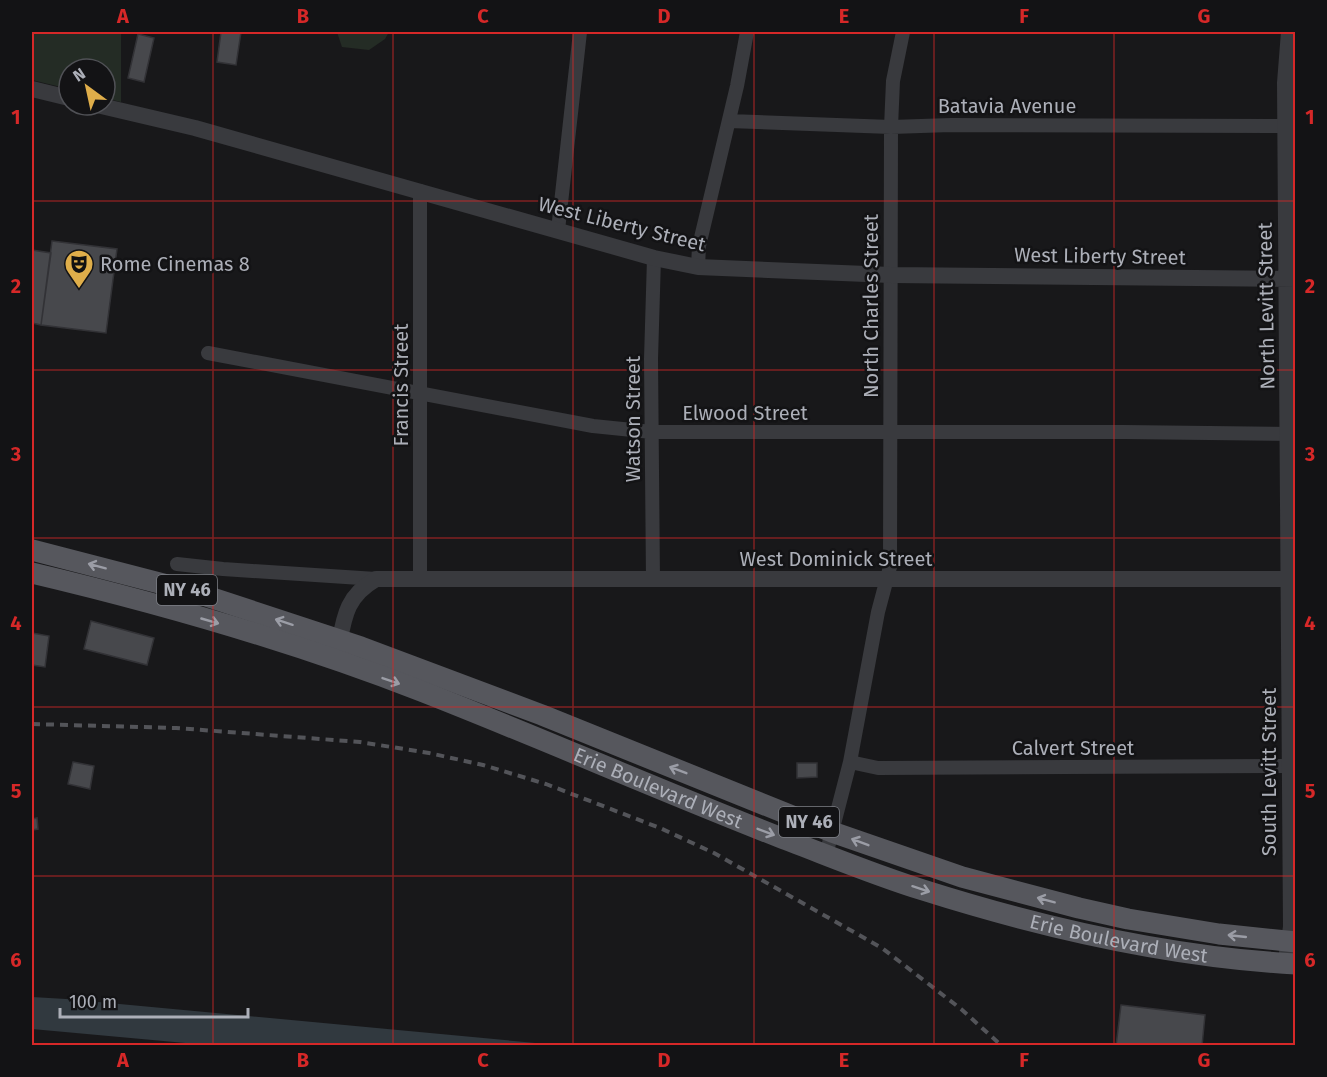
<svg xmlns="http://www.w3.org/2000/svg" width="1327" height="1077" font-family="'Fira Sans',sans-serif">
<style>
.green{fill:#242c25}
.water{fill:#31393f}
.building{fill:#47484c;stroke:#323236;stroke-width:1.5}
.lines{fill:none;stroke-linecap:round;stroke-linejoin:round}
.minor{stroke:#393a3e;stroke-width:14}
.tertiary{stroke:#393a3e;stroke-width:16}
.primary{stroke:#56575d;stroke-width:21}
.rail{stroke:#535459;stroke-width:4;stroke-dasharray:8 6;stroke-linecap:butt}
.oneway{stroke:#9b9da6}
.grid{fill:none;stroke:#d62828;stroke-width:1.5;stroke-opacity:0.55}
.labels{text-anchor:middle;stroke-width:5;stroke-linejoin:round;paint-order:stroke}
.shield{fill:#131315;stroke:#7e8087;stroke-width:1.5}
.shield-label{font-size:18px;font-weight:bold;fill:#acafb8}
.street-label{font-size:20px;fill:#acafb8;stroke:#131315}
.poi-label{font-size:20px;fill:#acafb8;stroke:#131315;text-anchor:start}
.neatline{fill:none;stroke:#d62828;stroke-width:2}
.grid-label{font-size:20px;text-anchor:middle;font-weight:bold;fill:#d62828}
</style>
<rect width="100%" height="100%" fill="#18181a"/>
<path class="green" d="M 32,32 L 121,32 L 121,102 L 105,98 L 105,69 L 69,69 L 69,89 L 32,80 Z
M 337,32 L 389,32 L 385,39 L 369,50 L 342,47 Z"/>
<path class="water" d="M 32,997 L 66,999 L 557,1045 L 218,1046 L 32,1029 Z"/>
<path class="building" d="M 221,32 L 241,32 L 236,65 L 217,62 Z
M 138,34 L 154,38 L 144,82 L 128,78 Z
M 52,241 L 117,249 L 106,333 L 41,325 Z
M 32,250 L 51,253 L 41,325 L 32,323 Z
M 91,621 L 154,638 L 147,665 L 84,649 Z
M 32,633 L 49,636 L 45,667 L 32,665 Z
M 73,762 L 94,766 L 90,789 L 68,784 Z
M 797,763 L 817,763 L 817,777 L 797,778 Z
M 37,818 L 38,829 L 32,830 L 32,819 Z
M 1121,1005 L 1205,1015 L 1202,1046 L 1116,1046 Z"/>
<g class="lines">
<path class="minor" d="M 729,121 L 891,127 L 951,125 L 1285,126
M 558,230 L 580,32
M 698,267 L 699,246 L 737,86 L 747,32
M 208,353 L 593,426 L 652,432 L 1124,432 L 1296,434
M 177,564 L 223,569 L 376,579
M 420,579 L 420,191
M 653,580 L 651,359 L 654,258
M 850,762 L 878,768 L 1296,766
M 826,855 L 850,762 L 878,612 L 890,567 L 891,127 L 893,81 L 903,32"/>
<path class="tertiary" d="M 32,89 L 69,98
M 97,105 L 195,128 L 654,258 L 698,267 L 891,275 L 1296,279
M 338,650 C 344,618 345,597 376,579 L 1296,579
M 1287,953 L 1291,927 L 1285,83 L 1289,32"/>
<g class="primary">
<path d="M 32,550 L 194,592 L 361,647 L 542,715 L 832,832 L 962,877 L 1079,908 L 1128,919 L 1219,934 L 1296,942"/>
<path id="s1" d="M 32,573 C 163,604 295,642 421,691 C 541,738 659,790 779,837 C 827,855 874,875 923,890 C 1043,928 1170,957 1296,964"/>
</g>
<path class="rail" d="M 32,724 L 176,728 L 360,742 L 429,753 L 483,765 L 546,784 L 660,828 L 714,853 L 882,948 L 961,1009 L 1002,1046"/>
</g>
<defs><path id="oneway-shaft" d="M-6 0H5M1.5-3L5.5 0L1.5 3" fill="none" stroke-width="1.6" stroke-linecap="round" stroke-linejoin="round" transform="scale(1.5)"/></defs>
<g class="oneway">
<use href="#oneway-shaft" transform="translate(97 566) rotate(-165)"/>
<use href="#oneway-shaft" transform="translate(210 621) rotate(16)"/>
<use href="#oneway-shaft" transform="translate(284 622) rotate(-162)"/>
<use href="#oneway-shaft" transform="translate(391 681) rotate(19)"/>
<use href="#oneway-shaft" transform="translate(678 770) rotate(-159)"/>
<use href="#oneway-shaft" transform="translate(766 832) rotate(21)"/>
<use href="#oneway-shaft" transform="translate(860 842) rotate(-159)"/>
<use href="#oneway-shaft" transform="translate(921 889) rotate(18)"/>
<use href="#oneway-shaft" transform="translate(1046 900) rotate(-165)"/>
<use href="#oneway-shaft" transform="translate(1237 936) rotate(-174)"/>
</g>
<path class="grid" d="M 213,32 L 213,1046M 393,32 L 393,1046M 573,32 L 573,1046M 754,32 L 754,1046M 934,32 L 934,1046M 1114,32 L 1114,1046M 32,201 L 1296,201M 32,370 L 1296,370M 32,538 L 1296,538M 32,707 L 1296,707M 32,876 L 1296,876"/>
<defs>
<g id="theatre-pin" transform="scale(1.5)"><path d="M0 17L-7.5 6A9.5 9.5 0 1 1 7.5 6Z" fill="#dfae4a" stroke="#131315"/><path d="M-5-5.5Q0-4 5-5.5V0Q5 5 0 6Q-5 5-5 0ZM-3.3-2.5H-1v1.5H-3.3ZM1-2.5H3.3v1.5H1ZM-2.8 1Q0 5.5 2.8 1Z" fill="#111"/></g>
</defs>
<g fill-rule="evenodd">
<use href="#theatre-pin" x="79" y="264"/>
</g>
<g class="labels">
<g class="shield">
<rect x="157" y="575" width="60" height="30" rx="4.5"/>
<rect x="779" y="807" width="60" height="30" rx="4.5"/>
</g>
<g class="shield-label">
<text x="187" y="596">NY 46</text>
<text x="809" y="828">NY 46</text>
</g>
<g class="street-label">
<text x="1007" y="113">Batavia Avenue</text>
<text transform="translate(622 224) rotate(14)" y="7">West Liberty Street</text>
<text transform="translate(1100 256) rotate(1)" y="7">West Liberty Street</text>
<text transform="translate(871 306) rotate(-90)" y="7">North Charles Street</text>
<text transform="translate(1266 306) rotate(-91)" y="7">North Levitt Street</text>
<text transform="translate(401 385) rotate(-90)" y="7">Francis Street</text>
<text x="745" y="420">Elwood Street</text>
<text transform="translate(633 419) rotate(-90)" y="7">Watson Street</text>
<text x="836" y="566">West Dominick Street</text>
<text x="1073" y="755">Calvert Street</text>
<text transform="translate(1269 772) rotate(-90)" y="7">South Levitt Street</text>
<text dy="7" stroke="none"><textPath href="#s1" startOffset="663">Erie Boulevard West</textPath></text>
<text dy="7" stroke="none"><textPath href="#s1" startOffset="1149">Erie Boulevard West</textPath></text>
</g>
<g class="poi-label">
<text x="100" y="271">Rome Cinemas 8</text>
</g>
</g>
<rect width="1327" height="1077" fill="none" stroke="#131315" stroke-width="66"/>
<g transform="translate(87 87) rotate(327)"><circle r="28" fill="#131315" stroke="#505156" stroke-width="1.5"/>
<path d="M0-4.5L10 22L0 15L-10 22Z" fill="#dfae4a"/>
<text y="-9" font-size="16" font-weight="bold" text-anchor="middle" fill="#acafb8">N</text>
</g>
<path d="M60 1008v9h188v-9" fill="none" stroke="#acafb8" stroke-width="3"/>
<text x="69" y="1008" font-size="18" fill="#acafb8" stroke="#131315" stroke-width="4.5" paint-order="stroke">100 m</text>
<rect x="33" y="33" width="1261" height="1011" class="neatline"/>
<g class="grid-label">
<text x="123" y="23">A</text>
<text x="303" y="23">B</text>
<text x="483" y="23">C</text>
<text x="664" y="23">D</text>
<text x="844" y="23">E</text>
<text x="1024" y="23">F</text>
<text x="1204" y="23">G</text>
<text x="16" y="124">1</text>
<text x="1310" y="124">1</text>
<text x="16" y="293">2</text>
<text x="1310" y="293">2</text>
<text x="16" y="461">3</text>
<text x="1310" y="461">3</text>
<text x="16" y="630">4</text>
<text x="1310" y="630">4</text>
<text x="16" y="798">5</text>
<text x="1310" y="798">5</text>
<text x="16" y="967">6</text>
<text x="1310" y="967">6</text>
<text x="123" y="1067">A</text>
<text x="303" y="1067">B</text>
<text x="483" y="1067">C</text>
<text x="664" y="1067">D</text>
<text x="844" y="1067">E</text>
<text x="1024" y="1067">F</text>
<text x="1204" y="1067">G</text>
</g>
</svg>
